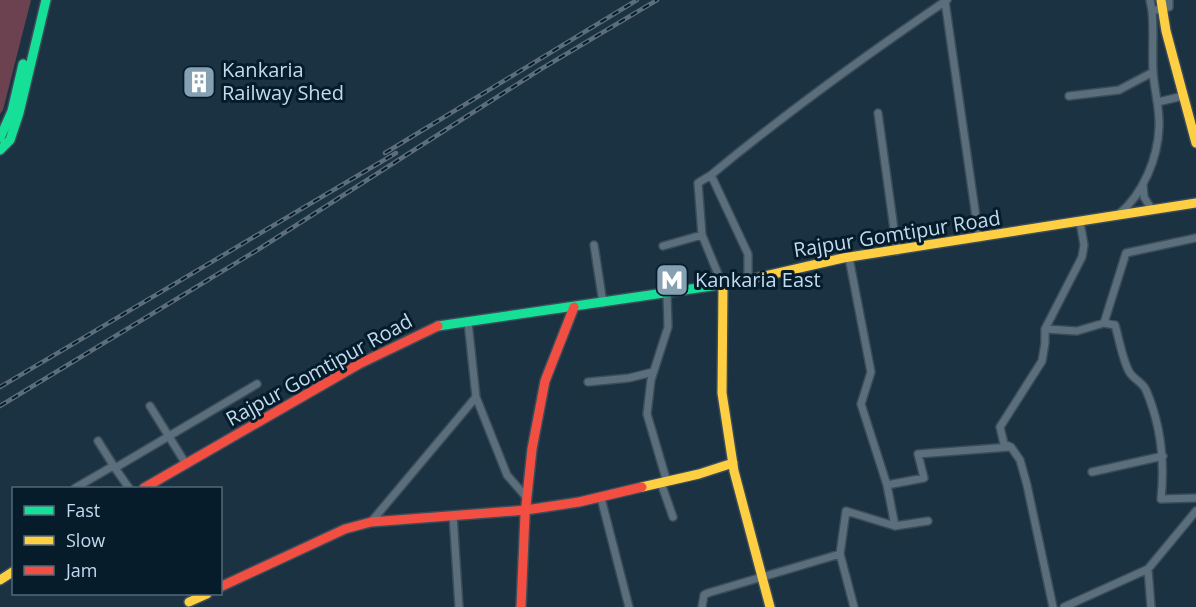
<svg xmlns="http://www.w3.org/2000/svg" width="1196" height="607" font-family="'Open Sans',sans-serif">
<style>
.green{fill:#6c4251}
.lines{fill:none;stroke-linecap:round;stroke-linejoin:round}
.street-casing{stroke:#3a4c59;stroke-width:10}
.fast-casing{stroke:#3a4c59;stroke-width:12}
.slow-casing{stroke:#3a4c59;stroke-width:12}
.jam-casing{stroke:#3a4c59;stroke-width:12}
.street{stroke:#5b6e7b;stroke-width:7}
.fast{stroke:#16e098;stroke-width:9}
.slow{stroke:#ffcf43;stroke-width:9}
.jam{stroke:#f24e42;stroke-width:9}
.rail-casing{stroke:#5c6e7c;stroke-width:4.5}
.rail{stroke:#061c2b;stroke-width:2;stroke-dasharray:7;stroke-linecap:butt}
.labels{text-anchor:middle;stroke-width:6;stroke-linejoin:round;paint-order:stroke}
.poi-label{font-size:20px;fill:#c0dbf0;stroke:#061c2b;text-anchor:start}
.street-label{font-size:20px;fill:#c0dbf0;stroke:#061c2b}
</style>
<rect width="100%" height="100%" fill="#1a3241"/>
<path class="green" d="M 0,0 L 31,0 L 3,110 L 0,114 Z"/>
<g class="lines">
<g class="street-casing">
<path id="street" d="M 1150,0 L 1152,11
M 945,1 L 979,238
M 1069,96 L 1119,90 L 1153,72
M 1158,102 L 1183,96
M 878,113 L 897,251
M 1143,185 L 1144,197 L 1152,210
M 1119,214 C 1143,194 1158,158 1159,127 C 1160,108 1154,90 1153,71 C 1152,51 1154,31 1152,11 L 1169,7 L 1169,0
M 702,235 L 723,286
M 594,245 L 603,303
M 663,246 L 702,235 L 698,183 L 711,175
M 849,258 L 871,372 L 861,404 L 887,485
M 748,280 L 748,254 L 711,175 C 787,112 866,55 947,0
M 468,322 L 476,397 L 507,475 L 527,498
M 1104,323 L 1115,325 C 1119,338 1123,363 1130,373 C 1135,380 1143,383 1146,390 C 1161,425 1165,461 1161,499 L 1196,498
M 1045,329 L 1077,331 L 1104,323 L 1126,253 L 1196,238
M 588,382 L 629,378 L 653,372
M 150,406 L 186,464
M 98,441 L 115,468
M 1092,472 L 1163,456
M 667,482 L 647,414 L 651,380 L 668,327 L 667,294
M 661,483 L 673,517
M 75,488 L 113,466
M 129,488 L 115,468 L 257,384
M 601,498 L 629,607
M 453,515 L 459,607
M 371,522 L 476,397
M 895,526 L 887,485 L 924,478 L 918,454 L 1010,447
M 840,554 L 854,607
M 1148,569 L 1151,607
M 702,607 L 704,595 L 708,593 L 840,554 L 846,511 L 895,526 L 928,521
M 1053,607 L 1027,485 L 1020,460 L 1011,447 L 1004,444 L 1000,427 L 1042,361 L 1045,343 L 1045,329 L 1082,257 L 1084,245 L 1080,222
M 1064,607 L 1148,569 L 1196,511"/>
</g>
<g class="fast-casing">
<path id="fast" d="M 0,138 L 12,111 L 23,64
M 0,150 L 10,140 L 19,113 L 46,0
M 438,326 L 739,282"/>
</g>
<g class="slow-casing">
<path id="slow" d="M 1161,0 L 1166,31 L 1196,143
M 739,282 L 843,258 L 1196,203
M 723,286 L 722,393 L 734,471 L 770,607
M 642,487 L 699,474 L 733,463
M 0,580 L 14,571
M 189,602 L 207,594"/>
</g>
<g class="jam-casing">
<path id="jam" d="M 144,488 L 359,364 L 438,326
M 220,587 L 345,529 L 371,522 L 526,510 L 579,502 L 642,487
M 521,607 L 525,515 L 532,449 L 545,381 L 574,307"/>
</g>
<use href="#street" class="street"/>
<use href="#fast" class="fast"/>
<use href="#slow" class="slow"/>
<use href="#jam" class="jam"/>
<g class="rail-casing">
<path id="rail" d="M 385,153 L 637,0
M 0,387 L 396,153
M 0,406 L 259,249 L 541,69 L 657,0"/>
</g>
<use href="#rail" class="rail"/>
</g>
<defs>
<g id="building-square" transform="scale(1.725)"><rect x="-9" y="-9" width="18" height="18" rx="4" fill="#86a0b3" stroke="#061c2b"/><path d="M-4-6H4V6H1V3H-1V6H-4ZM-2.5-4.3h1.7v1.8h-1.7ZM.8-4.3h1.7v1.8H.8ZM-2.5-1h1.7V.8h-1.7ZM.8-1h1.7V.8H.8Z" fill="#fff"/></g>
<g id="metro-square" transform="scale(1.725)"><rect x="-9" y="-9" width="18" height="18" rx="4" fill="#86a0b3" stroke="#061c2b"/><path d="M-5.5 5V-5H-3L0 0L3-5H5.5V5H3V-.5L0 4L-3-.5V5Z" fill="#fff"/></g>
</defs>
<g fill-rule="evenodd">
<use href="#building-square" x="199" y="82"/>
<use href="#metro-square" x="672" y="280"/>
</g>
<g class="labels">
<g class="poi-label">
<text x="222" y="77">Kankaria<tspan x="222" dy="23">Railway Shed</tspan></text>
<text x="695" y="287">Kankaria East</text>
</g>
<g class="street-label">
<text transform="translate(897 234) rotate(-9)" y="7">Rajpur Gomtipur Road</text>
<text transform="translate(319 370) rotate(-29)" y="7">Rajpur Gomtipur Road</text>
</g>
</g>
<rect x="12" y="487" width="210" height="108" fill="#061c2b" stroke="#50687a" stroke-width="1.5"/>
<rect x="24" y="506" width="30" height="9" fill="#16e098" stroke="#50687a" stroke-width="1.5"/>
<text x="66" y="517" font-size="18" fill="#c0dbf0">Fast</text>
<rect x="24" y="536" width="30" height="9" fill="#ffcf43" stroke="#50687a" stroke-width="1.5"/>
<text x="66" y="547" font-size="18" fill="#c0dbf0">Slow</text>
<rect x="24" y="566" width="30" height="9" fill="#f24e42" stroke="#50687a" stroke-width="1.5"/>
<text x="66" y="577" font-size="18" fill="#c0dbf0">Jam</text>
</svg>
